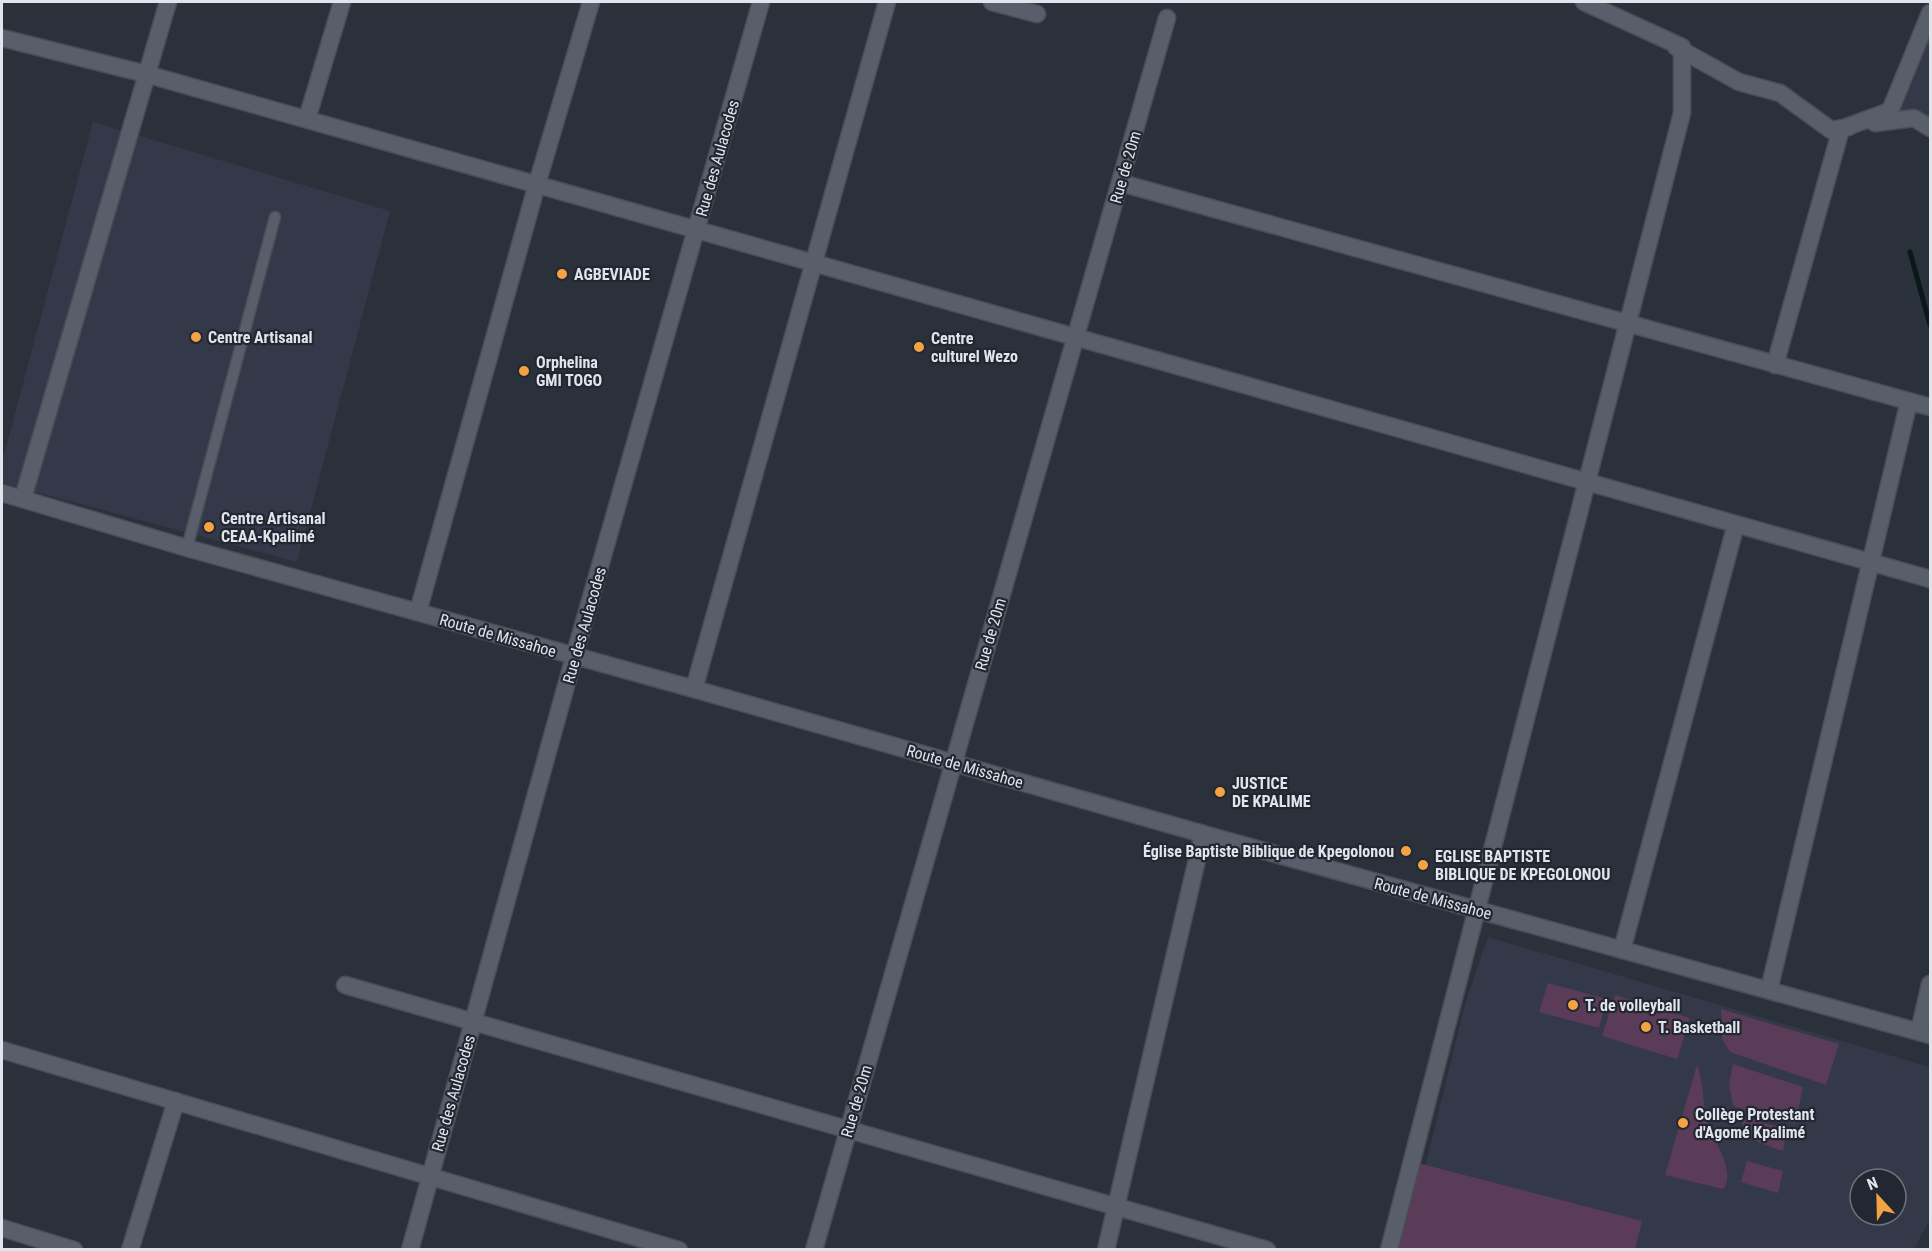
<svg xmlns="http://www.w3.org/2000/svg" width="1932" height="1251" font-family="'Roboto Condensed',sans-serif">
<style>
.built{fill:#333949;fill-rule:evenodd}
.green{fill:#5a3c58}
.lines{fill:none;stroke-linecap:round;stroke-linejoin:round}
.stream{stroke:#0a1819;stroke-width:5}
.service-casing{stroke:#494d56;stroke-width:13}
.minor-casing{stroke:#494d56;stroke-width:19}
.tertiary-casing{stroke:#494d56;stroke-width:19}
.secondary-casing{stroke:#494d56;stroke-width:19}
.service{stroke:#585e6a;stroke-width:10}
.minor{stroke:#585e6a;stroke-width:16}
.tertiary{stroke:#585e6a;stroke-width:16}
.secondary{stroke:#585e6a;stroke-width:16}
.poi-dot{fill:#f4a344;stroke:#222731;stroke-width:2}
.labels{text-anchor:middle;stroke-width:4.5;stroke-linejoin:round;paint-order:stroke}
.street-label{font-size:16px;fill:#e1e4eb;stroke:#222731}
.poi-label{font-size:16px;font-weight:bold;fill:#e1e4eb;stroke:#222731;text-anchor:start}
</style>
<rect width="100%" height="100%" fill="#2b313b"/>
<path class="built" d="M 1930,21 L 1930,134 L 1889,111 Z
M 93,122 L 390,211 L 297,562 L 2,483 L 2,462 Z
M 1488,937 L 1930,1067 L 1930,1219 L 1914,1249 L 1405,1250 L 1465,1004 ZM 1860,1179 L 1896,1179 L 1896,1215 L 1860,1215 Z"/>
<path class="green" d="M 1548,983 L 1607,999 L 1599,1028 L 1539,1012 Z
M 1615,995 L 1690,1018 L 1677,1059 L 1602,1036 Z
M 1721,1009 L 1839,1044 L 1826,1085 L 1730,1052 L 1722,1039 Z
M 1733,1064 L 1803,1087 L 1795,1124 L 1733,1106 L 1729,1084 Z
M 1697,1065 C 1704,1083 1702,1102 1707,1120 C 1712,1138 1725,1154 1727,1172 C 1728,1179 1727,1184 1723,1189 L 1665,1175 Z
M 1738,1116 L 1787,1129 L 1783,1151 C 1755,1141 1752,1144 1738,1116 Z
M 1747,1161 L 1783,1171 L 1778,1193 L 1741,1182 Z
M 1418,1163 L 1642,1221 L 1635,1249 L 1391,1250 Z"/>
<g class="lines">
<path class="stream" d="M 1910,252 L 1930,325"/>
<g class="service-casing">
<path id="service" d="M 187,548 L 275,217"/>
</g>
<g class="minor-casing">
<path id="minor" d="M 992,2 L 1037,14
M 2,38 L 146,74 L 1930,579
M 1676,47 L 1739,82 L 1780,93 L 1831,130 L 1849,127
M 307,119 L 342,2
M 1875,123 L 1914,118 L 1930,128
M 1121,183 L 1930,407
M 1775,365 L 1841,129 L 1890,111 L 1930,13
M 23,498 L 168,2
M 418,612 L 537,184 L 591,2
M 694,689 L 887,2
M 1622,950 L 1736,524
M 345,985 L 1267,1250
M 1769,990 L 1909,401
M 1919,1032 L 1930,984
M 2,1050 L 679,1250
M 2,1228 L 74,1250
M 130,1250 L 176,1101
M 410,1250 L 574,657 L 761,2
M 1106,1250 L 1203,834
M 1389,1250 L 1682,113 L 1682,47 L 1584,2"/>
</g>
<g class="tertiary-casing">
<path id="tertiary" d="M 814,1250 L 1167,18"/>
</g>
<g class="secondary-casing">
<path id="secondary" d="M 2,493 L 187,548 L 694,689 L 1203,834 L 1930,1035"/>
</g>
<use href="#service" class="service"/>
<use href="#minor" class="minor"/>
<use href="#tertiary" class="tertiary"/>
<use href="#secondary" class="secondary"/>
</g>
<g class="poi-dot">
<circle cx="562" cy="274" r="6"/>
<circle cx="196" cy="337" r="6"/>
<circle cx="919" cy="347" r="6"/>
<circle cx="524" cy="371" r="6"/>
<circle cx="209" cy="527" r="6"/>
<circle cx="1220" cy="792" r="6"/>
<circle cx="1406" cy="851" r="6"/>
<circle cx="1423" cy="865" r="6"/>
<circle cx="1573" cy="1005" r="6"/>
<circle cx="1646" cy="1027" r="6"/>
<circle cx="1683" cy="1123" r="6"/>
</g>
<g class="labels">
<g class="street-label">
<text transform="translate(717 158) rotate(-74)" y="6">Rue des Aulacodes</text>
<text transform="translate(1125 167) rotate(-74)" y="6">Rue de 20m</text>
<text transform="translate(584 625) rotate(-74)" y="6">Rue des Aulacodes</text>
<text transform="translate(990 634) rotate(-74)" y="6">Rue de 20m</text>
<text transform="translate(498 635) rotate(16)" y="6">Route de Missahoe</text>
<text transform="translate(965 766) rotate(16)" y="6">Route de Missahoe</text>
<text transform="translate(1433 898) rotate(15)" y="6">Route de Missahoe</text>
<text transform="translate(453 1093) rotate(-74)" y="6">Rue des Aulacodes</text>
<text transform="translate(856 1101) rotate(-74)" y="6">Rue de 20m</text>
</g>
<g class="poi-label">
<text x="574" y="280">AGBEVIADE</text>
<text x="208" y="343">Centre Artisanal</text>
<text x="931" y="344">Centre<tspan x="931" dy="18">culturel Wezo</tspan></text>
<text x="536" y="368">Orphelina<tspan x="536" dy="18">GMI TOGO</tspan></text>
<text x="221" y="524">Centre Artisanal<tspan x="221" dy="18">CEAA-Kpalimé</tspan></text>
<text x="1232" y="789">JUSTICE<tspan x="1232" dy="18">DE KPALIME</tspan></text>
<text x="1394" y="857" text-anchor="end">Église Baptiste Biblique de Kpegolonou</text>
<text x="1435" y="862">EGLISE BAPTISTE<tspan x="1435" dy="18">BIBLIQUE DE KPEGOLONOU</tspan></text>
<text x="1585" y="1011">T. de volleyball</text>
<text x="1658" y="1033">T. Basketball</text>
<text x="1695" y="1120">Collège Protestant<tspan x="1695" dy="18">d'Agomé Kpalimé</tspan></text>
</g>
</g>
<rect width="1932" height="1251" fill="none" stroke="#e1e4eb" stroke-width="6"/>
<g transform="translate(1878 1197) rotate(338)"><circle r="28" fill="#222731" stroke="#6e737b" stroke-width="1.5"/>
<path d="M0-4.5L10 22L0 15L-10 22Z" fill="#f4a344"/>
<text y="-9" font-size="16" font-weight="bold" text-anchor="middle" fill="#e1e4eb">N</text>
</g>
</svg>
